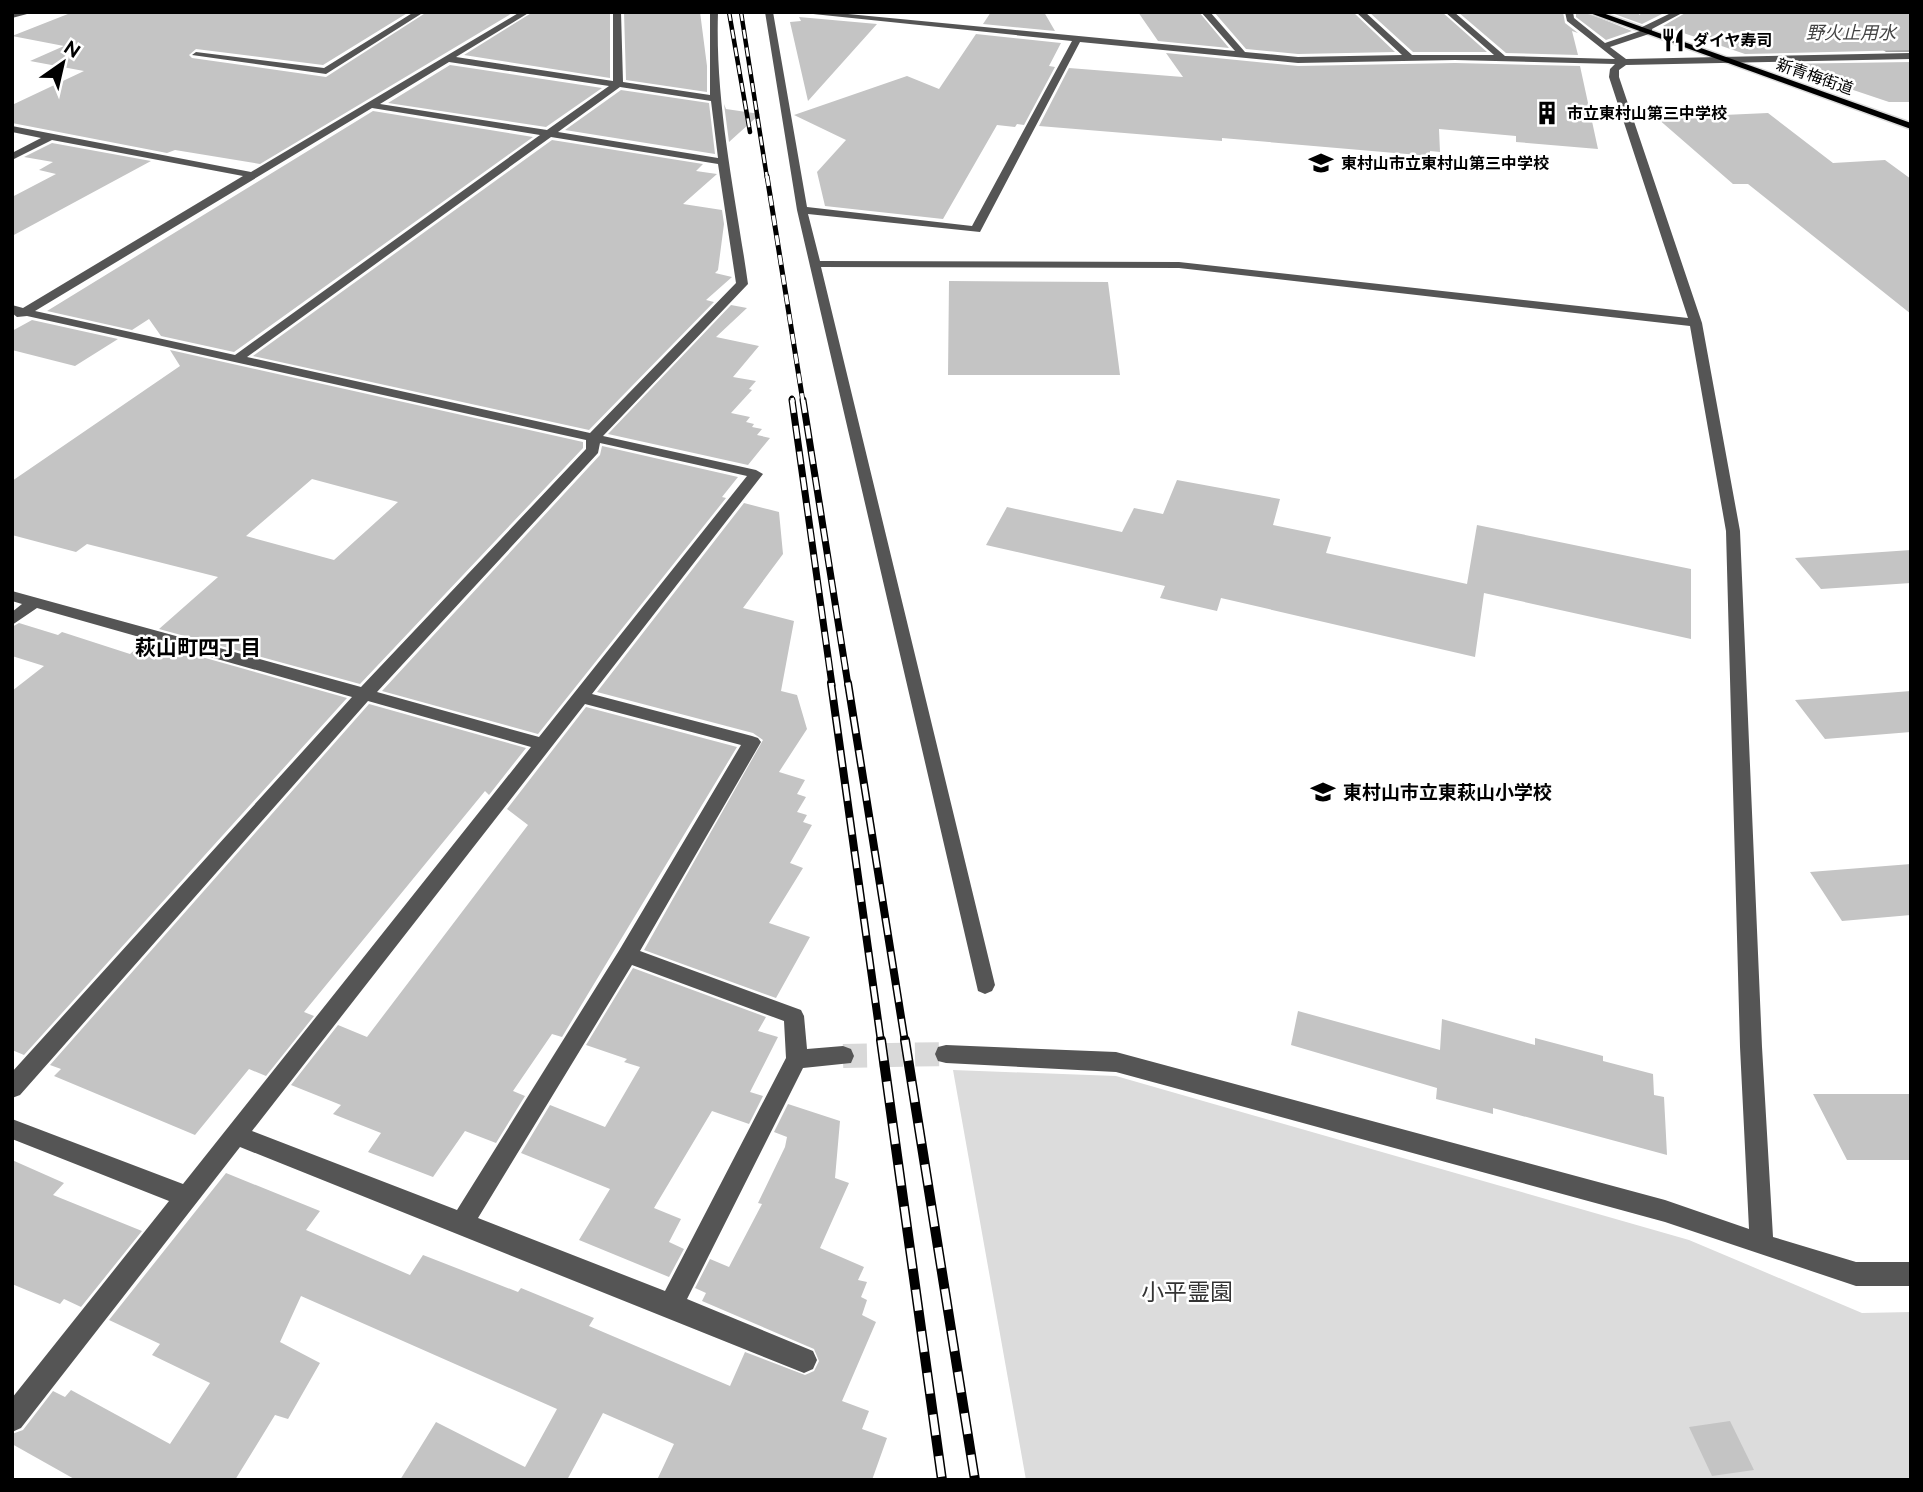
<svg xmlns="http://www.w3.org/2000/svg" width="1923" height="1492" font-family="Raleway,'Noto Sans JP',sans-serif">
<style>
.green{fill:#dcdcdc}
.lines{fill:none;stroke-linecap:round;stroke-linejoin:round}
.stream{fill:#a3a3a3;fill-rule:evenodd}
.building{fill:#c4c4c4;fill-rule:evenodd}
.minor-tunnel{stroke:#d9d9d9;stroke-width:24;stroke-dasharray:24 12;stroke-linecap:butt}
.major-casing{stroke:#dbdbdb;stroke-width:3}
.minor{fill:#555;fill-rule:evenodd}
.major{fill:#000;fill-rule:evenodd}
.rail-far4-casing{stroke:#000;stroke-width:4.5}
.rail-far3-casing{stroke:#000;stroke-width:5}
.rail-far2-casing{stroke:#000;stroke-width:7}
.rail-far1-casing{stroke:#000;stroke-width:8}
.rail-casing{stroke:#000;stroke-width:10}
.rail-far4{stroke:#fff;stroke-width:2.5;stroke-dasharray:9;stroke-linecap:butt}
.rail-far3{stroke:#fff;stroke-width:3.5;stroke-dasharray:10;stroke-linecap:butt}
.rail-far2{stroke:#fff;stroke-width:4.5;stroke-dasharray:13;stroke-linecap:butt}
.rail-far1{stroke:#fff;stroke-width:5;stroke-dasharray:17;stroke-linecap:butt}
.rail{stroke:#fff;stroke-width:7;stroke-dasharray:21;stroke-linecap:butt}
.labels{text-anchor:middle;stroke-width:5;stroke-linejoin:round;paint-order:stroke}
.far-poi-label{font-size:16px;font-weight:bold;fill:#000;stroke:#fff;text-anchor:start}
.far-street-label{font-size:16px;fill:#000;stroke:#fff}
.far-water-label{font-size:18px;font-style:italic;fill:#444;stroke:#fff}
.poi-label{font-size:19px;font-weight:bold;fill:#000;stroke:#fff;text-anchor:start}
.neighbourhood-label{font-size:21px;font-weight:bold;fill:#000;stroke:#fff}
.near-park-label{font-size:23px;fill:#333;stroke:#fff}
</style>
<rect width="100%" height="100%" fill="#fff"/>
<path class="green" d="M 953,1070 L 1116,1076 L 1689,1240 L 1862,1313 L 1911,1312 L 1911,1480 L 1026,1480 Z"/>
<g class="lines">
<path class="stream" d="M 1911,48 L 1911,52 L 1886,52 L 1883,50 L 1886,48 Z"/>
</g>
<path class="building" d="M 73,12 L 409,12 L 323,65 L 196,49 L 189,55 L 192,58 L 326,77 L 427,12 L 514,12 L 260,164 L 175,150 L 167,153 L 12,123 L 12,105 L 84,71 L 30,61 L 64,46 L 12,36 Z
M 533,12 L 610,12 L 610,78 L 464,55 Z
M 624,12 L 700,12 L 707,66 L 707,92 L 626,80 Z
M 991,12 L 1044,12 L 1055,31 L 983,24 Z
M 1138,12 L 1199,12 L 1229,48 L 1158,41 Z
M 1214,12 L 1353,12 L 1395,52 L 1298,54 L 1246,49 Z
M 1369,12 L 1442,12 L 1487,52 L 1413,52 Z
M 1458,12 L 1563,12 L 1565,23 L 1578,33 L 1572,31 L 1578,55 L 1506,53 Z
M 1576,12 L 1585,12 L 1632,31 L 1606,40 L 1576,17 Z
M 1609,12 L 1636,12 L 1640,15 L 1641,12 L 1666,12 L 1642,24 Z
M 1687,12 L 1911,12 L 1911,50 L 1745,54 L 1663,26 Z
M 799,17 L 877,24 L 808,101 L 790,22 L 801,21 Z
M 976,34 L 1061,43 L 1049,66 L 1055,67 L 1024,125 L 1017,124 L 1015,127 L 997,125 L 943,219 L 825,206 L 817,172 L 846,140 L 794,115 L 907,76 L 939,89 Z
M 1166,53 L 1298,66 L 1455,63 L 1580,66 L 1598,149 L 1516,142 L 1516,136 L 1439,129 L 1440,152 L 1430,151 L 1430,156 L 1222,138 L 1222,141 L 1039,126 L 1069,68 L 1183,77 Z
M 1911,62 L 1911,102 L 1889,102 L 1776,64 Z
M 450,65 L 602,88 L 546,127 L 388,103 Z
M 621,90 L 709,103 L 715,154 L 565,130 Z
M 724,104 L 726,109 L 760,114 L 729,142 Z
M 373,111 L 533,137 L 234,352 L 161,336 L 149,319 L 132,330 L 47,311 Z
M 1768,113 L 1833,163 L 1885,160 L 1911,179 L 1911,314 L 1748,184 L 1733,184 L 1657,118 Z
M 552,140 L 703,164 L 696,171 L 717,174 L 683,204 L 722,210 L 724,224 L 718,270 L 715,273 L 732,277 L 706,300 L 714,302 L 589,430 L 253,356 Z
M 52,143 L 151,161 L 12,236 L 12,197 L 56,174 L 39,170 L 53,162 L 24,157 Z
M 949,281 L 1108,282 L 1120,375 L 948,375 Z
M 731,305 L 747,308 L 716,337 L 759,346 L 733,377 L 756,381 L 749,389 L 752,390 L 731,413 L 750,417 L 746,422 L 754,424 L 752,427 L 762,429 L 757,435 L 770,438 L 748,465 L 608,434 Z
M 32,320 L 118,339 L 75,366 L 12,350 L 12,331 Z
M 170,350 L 583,442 L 583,448 L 360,684 L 159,629 L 218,577 L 87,544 L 76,552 L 12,535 L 12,481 L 180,366 ZM 312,479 L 398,502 L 334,560 L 246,536 Z
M 602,446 L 738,477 L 722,497 L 726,498 L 538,734 L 382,691 L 600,455 Z
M 1177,480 L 1280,499 L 1273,525 L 1331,537 L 1326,553 L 1467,584 L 1477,525 L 1691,569 L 1691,639 L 1484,593 L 1475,657 L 1221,598 L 1217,611 L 1160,598 L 1165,586 L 986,545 L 1007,507 L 1122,532 L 1134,508 L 1163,514 Z
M 744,503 L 779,512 L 783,554 L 743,608 L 794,621 L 781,691 L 797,695 L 807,729 L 779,772 L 805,780 L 797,794 L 806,797 L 797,812 L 807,815 L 803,822 L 812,825 L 790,863 L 803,868 L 769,923 L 810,937 L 776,998 L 644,950 L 763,740 L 753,733 L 597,692 Z
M 1911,550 L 1911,583 L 1821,589 L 1795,558 Z
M 19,623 L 58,635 L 62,632 L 130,654 L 145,641 L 347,698 L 24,1055 L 12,1050 L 12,691 L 44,666 L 12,656 L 12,627 Z
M 1911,691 L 1911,732 L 1825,739 L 1795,700 Z
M 369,704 L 526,748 L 489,795 L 485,791 L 304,1012 L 314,1016 L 266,1076 L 249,1069 L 195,1135 L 54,1076 L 61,1069 L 50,1065 Z
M 586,707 L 737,747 L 562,1037 L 552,1034 L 513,1091 L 525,1096 L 496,1143 L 465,1131 L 433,1177 L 368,1152 L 381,1133 L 333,1114 L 341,1105 L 291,1085 L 338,1025 L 367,1037 L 528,825 L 507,809 Z
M 1911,864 L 1911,915 L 1842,921 L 1810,872 Z
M 633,968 L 766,1017 L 758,1031 L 778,1037 L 750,1092 L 763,1096 L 749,1124 L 712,1111 L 654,1208 L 681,1219 L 669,1242 L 684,1249 L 669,1277 L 579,1240 L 610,1189 L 521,1153 L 550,1105 L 605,1127 L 640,1067 L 624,1062 L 627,1059 L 586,1045 Z
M 1298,1011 L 1440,1050 L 1442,1019 L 1535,1045 L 1535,1038 L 1603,1056 L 1603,1061 L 1653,1074 L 1654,1095 L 1664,1097 L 1667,1155 L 1493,1108 L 1493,1114 L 1436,1099 L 1437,1088 L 1291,1045 Z
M 1813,1094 L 1911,1094 L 1911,1160 L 1847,1160 Z
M 788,1104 L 840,1121 L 835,1178 L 849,1183 L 820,1248 L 864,1267 L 858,1280 L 867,1282 L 861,1297 L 867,1300 L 862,1315 L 876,1322 L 842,1401 L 869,1411 L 862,1429 L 887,1438 L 872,1480 L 657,1480 L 674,1444 L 603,1413 L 567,1480 L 400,1480 L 436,1422 L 525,1467 L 557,1409 L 301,1296 L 280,1342 L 320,1363 L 288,1419 L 275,1415 L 235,1480 L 76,1480 L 12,1444 L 12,1434 L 23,1430 L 53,1391 L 65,1397 L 71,1390 L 170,1444 L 210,1383 L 152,1355 L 160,1344 L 109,1320 L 226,1173 L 320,1211 L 306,1230 L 410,1275 L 423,1255 L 518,1292 L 521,1288 L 594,1318 L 589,1326 L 730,1386 L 745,1352 L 805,1375 L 814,1371 L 819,1361 L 814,1349 L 702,1301 L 706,1293 L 695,1288 L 710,1259 L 729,1267 L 762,1204 L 758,1203 L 785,1147 L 787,1137 L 774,1132 Z
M 12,1160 L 64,1183 L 53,1195 L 142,1231 L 81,1307 L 64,1299 L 60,1304 L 12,1284 Z
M 1730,1421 L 1754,1470 L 1712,1476 L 1689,1427 Z"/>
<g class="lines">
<path class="minor-tunnel" d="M 843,1056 L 946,1054"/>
<g class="major-casing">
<path id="major" d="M 1587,12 L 1600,12 L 1911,123 L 1911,129 Z"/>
</g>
<path class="minor" d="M 28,12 L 27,14 L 12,18 L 12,13 Z
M 414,12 L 424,12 L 326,74 L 192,55 L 196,52 L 324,68 Z
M 520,12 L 530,12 L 456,57 L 613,81 L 613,12 L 621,12 L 623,82 L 710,95 L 710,12 L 718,12 C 715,105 735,192 748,284 L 603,436 L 756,470 L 763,474 L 592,694 L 752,736 L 758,738 L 761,742 L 640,951 L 801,1010 L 804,1016 L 807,1049 L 843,1046 L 851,1049 L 854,1056 L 851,1063 L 803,1068 L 687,1299 L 813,1351 L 817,1360 L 813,1369 L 804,1373 L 240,1147 L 21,1428 L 12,1432 L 12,1398 L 169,1201 L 12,1139 L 12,1119 L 183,1184 L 531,747 L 368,701 L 20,1095 L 12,1098 L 12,1072 L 352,697 L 37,608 L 12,625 L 12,612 L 22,604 L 12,601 L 12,591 L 361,687 L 586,449 L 586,440 L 27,316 L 17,317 L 12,313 L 12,305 L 23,308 L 243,176 L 52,140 L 12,160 L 12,153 L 41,138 L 12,132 L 12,126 L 251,172 ZM 449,62 L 609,86 L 547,130 L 380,104 ZM 620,87 L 711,101 L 718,158 L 558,132 ZM 372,108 L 540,135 L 235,355 L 35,311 ZM 551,137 L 718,164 L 736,283 L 590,433 L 247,357 ZM 600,443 L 747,476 L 539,737 L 377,692 L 598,453 ZM 585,704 L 741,745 L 620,949 L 457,1210 L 252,1131 ZM 632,965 L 784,1021 L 786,1058 L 665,1291 L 478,1218 Z
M 765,12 L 773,12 L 807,207 L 972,226 L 1072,41 L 794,12 L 827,12 L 1235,51 L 1201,12 L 1210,12 L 1245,52 L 1298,57 L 1402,55 L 1356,12 L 1365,12 L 1412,55 L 1494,55 L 1445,12 L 1454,12 L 1505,56 L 1615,59 L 1567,21 L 1565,12 L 1573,12 L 1574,18 L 1605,43 L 1640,31 L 1640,28 L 1673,12 L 1684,12 L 1652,29 L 1652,33 L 1610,47 L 1626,59 L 1911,53 L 1911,59 L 1626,65 L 1619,70 L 1619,77 L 1702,323 L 1740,531 L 1762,1047 L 1773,1237 L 1856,1262 L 1911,1262 L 1911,1286 L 1856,1286 L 1665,1222 L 1116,1072 L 946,1063 L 938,1061 L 935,1054 L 938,1047 L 946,1045 L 1116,1052 L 1665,1200 L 1749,1229 L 1740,1047 L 1726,531 L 1690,326 L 1179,268 L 821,267 L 995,985 L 992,991 L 985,994 L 978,991 L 797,210 ZM 1080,42 L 1298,63 L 1455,60 L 1615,64 L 1610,69 L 1609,77 L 1688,318 L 1179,262 L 820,261 L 808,214 L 980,232 Z"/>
<use href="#major" class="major"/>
<g class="rail-far4-casing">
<path id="rail-far4" d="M 729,12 L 750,132
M 741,12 L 767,178"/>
</g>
<g class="rail-far3-casing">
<path id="rail-far3" d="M 767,176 L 803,402
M 792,398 L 793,402"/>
</g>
<g class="rail-far2-casing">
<path id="rail-far2" d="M 792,400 L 832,685
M 803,400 L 848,685"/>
</g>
<g class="rail-far1-casing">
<path id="rail-far1" d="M 831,683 L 881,1042
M 848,683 L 905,1042"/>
</g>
<g class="rail-casing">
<path id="rail" d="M 881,1040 L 942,1480
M 905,1040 L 975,1480"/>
</g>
<use href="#rail-far4" class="rail-far4"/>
<use href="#rail-far3" class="rail-far3"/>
<use href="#rail-far2" class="rail-far2"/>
<use href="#rail-far1" class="rail-far1"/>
<use href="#rail" class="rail"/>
</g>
<defs>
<g id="restaurant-bare" transform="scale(1.89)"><path d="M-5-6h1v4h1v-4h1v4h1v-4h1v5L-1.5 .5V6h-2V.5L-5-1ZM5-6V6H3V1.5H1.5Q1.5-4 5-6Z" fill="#000" stroke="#fff" stroke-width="2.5" paint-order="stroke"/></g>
<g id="building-bare" transform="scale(1.89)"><path d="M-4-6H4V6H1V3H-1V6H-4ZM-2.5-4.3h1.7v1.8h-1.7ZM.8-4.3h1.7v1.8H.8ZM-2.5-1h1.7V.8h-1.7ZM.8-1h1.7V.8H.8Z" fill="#000" stroke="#fff" stroke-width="2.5" paint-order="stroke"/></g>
<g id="school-bare" transform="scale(1.89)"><path d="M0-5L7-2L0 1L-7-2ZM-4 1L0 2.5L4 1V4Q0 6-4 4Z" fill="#000" stroke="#fff" stroke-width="2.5" paint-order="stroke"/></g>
</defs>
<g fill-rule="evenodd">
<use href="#restaurant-bare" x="1673" y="40"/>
<use href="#building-bare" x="1547" y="113"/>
<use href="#school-bare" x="1321" y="163"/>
<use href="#school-bare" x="1323" y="792"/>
</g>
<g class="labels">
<g class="far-poi-label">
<text x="1693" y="46">ダイヤ寿司</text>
<text x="1567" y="119">市立東村山第三中学校</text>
<text x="1341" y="169">東村山市立東村山第三中学校</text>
</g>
<g class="far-street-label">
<text transform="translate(1815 76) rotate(19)" y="6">新青梅街道</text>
</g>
<g class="far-water-label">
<text x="1851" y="39">野火止用水</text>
</g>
<g class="poi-label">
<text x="1343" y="799">東村山市立東萩山小学校</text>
</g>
<g class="neighbourhood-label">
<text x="198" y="655">萩山町四丁目</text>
</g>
<g class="near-park-label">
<text x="1187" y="1300">小平霊園</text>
</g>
</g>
<rect width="1923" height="1492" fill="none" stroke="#000000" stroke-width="28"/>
<g transform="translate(63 63) rotate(34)" stroke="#ffffff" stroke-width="5" paint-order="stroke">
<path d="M0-5L12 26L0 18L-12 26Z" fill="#000000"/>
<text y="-10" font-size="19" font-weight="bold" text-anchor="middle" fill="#000000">N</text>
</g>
</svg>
